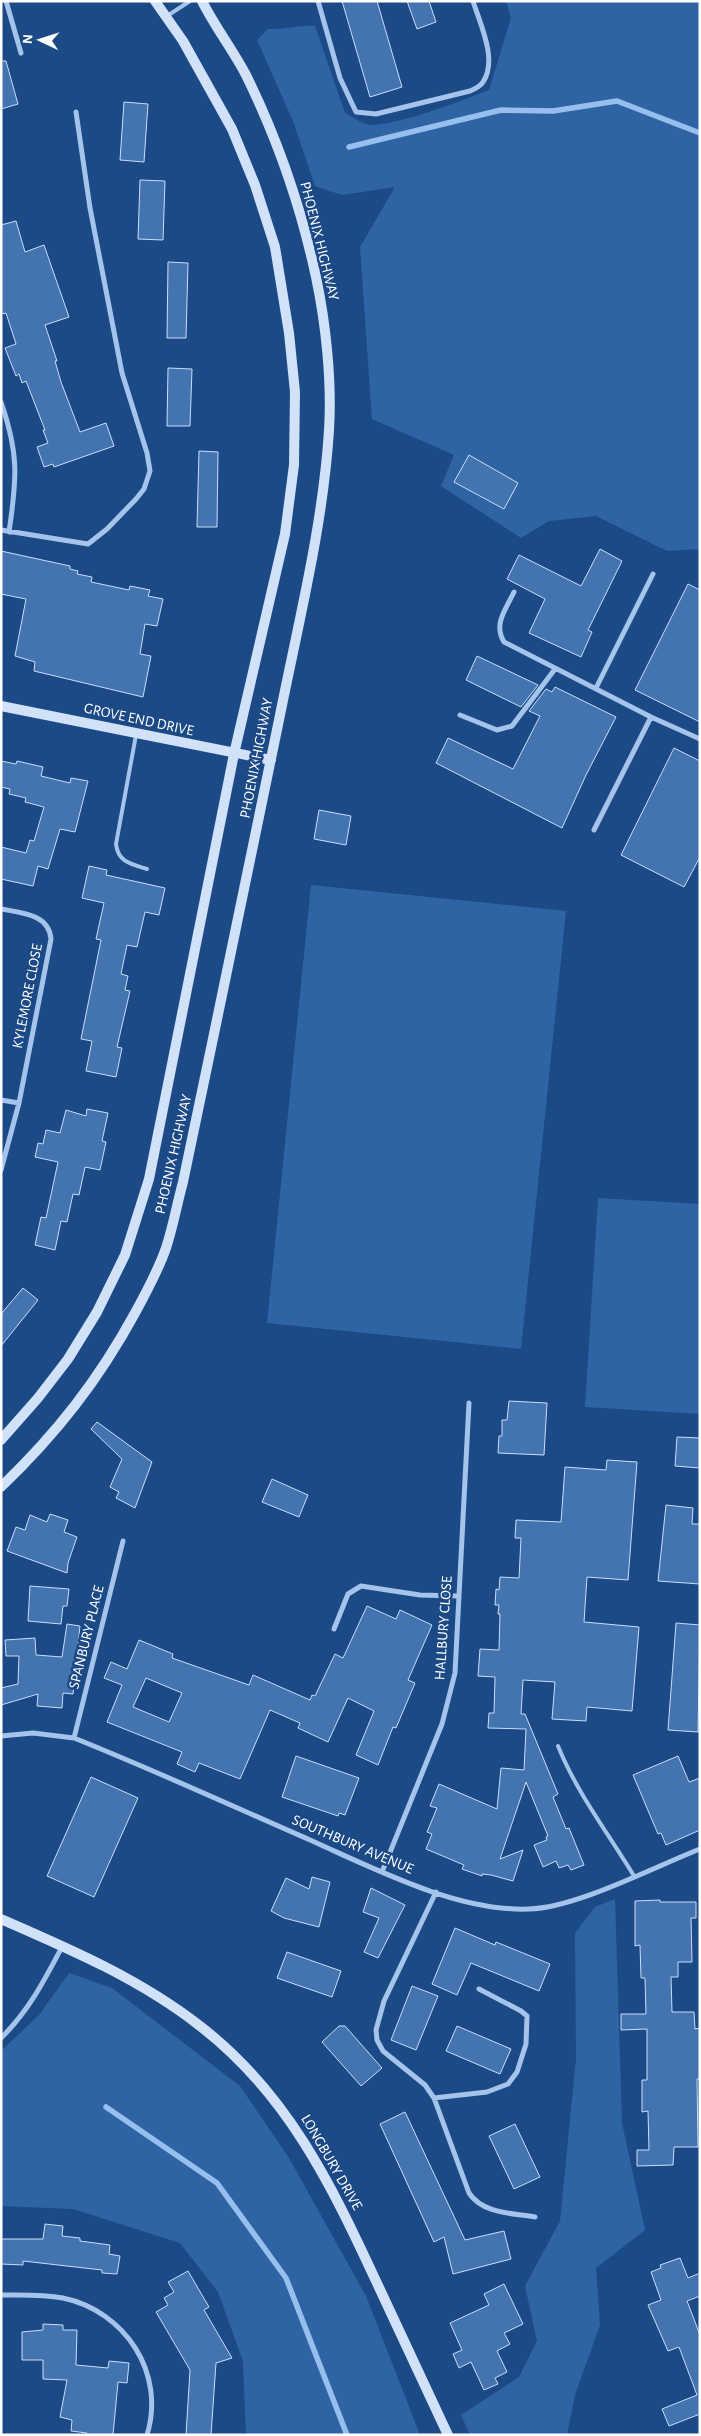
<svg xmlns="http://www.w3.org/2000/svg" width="701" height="2436" font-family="'Alegreya Sans',sans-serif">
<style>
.green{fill:#2f64a4}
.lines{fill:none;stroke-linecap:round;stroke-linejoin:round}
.stream{stroke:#97bfed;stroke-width:5.5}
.building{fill:#4474af;stroke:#c9def8;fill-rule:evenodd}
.lane{stroke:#a4c4eb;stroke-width:4}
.street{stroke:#a4c4eb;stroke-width:5}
.secondary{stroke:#d0e1f8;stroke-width:10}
.labels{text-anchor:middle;stroke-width:5;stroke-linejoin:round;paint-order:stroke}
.street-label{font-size:15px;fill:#fff;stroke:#1c4a86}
</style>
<rect width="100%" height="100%" fill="#1c4a86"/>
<path class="green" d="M 506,1 L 700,1 L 700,549 L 667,551 L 596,516 L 549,521 L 521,538 L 441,486 L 454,455 L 372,419 L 360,247 L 395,187 L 342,195 L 315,186 L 293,121 L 257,40 L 268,29 C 285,30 299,25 315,26 L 345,113 C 351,116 358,121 366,124 C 386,130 467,99 489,90 L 511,18 Z
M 311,885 L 566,911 L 521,1349 L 267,1323 Z
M 598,1198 L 700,1204 L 700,1414 L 585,1407 Z
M 615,1899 L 622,2123 L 645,2230 L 596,2268 L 600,2325 L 575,2395 L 567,2435 L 470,2435 L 461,2415 L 519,2377 L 537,2341 L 525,2286 L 560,2221 L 576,2059 L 575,1933 L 595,1907 Z
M 69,1973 L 112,1988 L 240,2086 L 289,2158 L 366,2296 L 420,2435 L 246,2435 L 243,2361 L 218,2292 L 180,2243 L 73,2209 L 1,2206 L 1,2051 L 39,2015 Z"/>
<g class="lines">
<path class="stream" d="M 349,147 L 501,110 L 553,111 L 617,101 L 700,133
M 106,2107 L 217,2183 L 286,2278 L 347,2435"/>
</g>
<path class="building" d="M 342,1 L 377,1 L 402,87 L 370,97 Z
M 407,1 L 429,1 L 436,22 L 417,29 Z
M 1,61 L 6,61 L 18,104 L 1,109 Z
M 124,102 L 148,104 L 144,162 L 120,160 Z
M 140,180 L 165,181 L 163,240 L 138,239 Z
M 16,221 L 25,252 L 44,245 L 69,317 L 45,325 L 57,361 L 55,361 L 61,382 L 80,432 L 106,423 L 114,446 L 54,467 L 53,464 L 44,467 L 37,447 L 48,443 L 43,430 L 45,430 L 26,381 L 22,383 L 19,374 L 16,376 L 5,348 L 16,344 L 6,313 L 1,314 L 1,225 Z
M 168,262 L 188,263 L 186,338 L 167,338 Z
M 168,368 L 192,369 L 190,426 L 167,426 Z
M 199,451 L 218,452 L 217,527 L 197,527 Z
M 469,455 L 518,483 L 504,509 L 454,482 Z
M 600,549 L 622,561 L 588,630 L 592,632 L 581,657 L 529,633 L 545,599 L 507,579 L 519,555 L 581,586 Z
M 1,551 L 70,566 L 70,569 L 78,571 L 77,574 L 92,577 L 91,582 L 129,590 L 130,586 L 150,590 L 148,596 L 163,599 L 157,626 L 145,624 L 140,654 L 151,656 L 143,697 L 34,671 L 35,662 L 15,656 L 26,599 L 1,594 Z
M 688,584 L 700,590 L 700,722 L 635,690 Z
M 477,656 L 538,685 L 521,707 L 466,680 Z
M 555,687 L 616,717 L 586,775 L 562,828 L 436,763 L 448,738 L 513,769 L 540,716 L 529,711 L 546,689 L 552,692 Z
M 674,748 L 700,761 L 700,857 L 684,887 L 621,855 Z
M 1,761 L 16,764 L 17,761 L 43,767 L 41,776 L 70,783 L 71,778 L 88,781 L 75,832 L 60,829 L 48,869 L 38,866 L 33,886 L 1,879 L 1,847 L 26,853 L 30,840 L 34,841 L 44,807 L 25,802 L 26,798 L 9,794 L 10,789 L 1,787 Z
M 319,810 L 351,816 L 346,845 L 314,839 Z
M 89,866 L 107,870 L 106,875 L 165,888 L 159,915 L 145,912 L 137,947 L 127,945 L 121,974 L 128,976 L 125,990 L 130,991 L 117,1047 L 122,1048 L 116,1077 L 86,1071 L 92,1041 L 81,1039 L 101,940 L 96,939 L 104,903 L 82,898 Z
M 87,1109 L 108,1113 L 102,1141 L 106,1142 L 100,1170 L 85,1167 L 79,1195 L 73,1194 L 67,1222 L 61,1221 L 55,1250 L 35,1245 L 41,1217 L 46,1218 L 58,1162 L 35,1157 L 38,1143 L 43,1144 L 46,1130 L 60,1133 L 66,1110 L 86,1116 Z
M 23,1288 L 38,1300 L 1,1346 L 1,1314 Z
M 509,1401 L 547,1403 L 544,1455 L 498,1453 L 499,1436 L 502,1436 L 502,1420 L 507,1420 Z
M 97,1422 L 152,1462 L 135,1508 L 116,1498 L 119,1492 L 110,1487 L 122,1459 L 91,1429 Z
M 677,1437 L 700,1438 L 700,1468 L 675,1466 Z
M 607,1460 L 637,1462 L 628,1580 L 587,1577 L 584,1622 L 639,1627 L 632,1711 L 587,1707 L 586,1721 L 552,1719 L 555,1682 L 523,1680 L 521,1714 L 525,1714 L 558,1794 L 553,1797 L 566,1829 L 569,1828 L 584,1865 L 571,1870 L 568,1865 L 559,1868 L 556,1861 L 543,1867 L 534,1845 L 547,1840 L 546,1837 L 548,1836 L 526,1782 L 500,1859 L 523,1850 L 513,1881 L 491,1875 L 482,1874 L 482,1876 L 462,1869 L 464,1865 L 426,1849 L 432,1834 L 427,1832 L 437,1808 L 430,1806 L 439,1784 L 497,1809 L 501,1768 L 524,1770 L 526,1729 L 488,1728 L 489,1713 L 494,1713 L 495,1677 L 478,1676 L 480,1649 L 499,1650 L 500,1614 L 498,1614 L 499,1605 L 495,1605 L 496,1589 L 499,1590 L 500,1577 L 519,1578 L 521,1538 L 515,1538 L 516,1520 L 561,1522 L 565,1467 L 606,1470 Z
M 272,1479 L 308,1495 L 299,1517 L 262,1502 Z
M 666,1505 L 693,1508 L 692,1524 L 700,1524 L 700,1584 L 658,1581 Z
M 50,1514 L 68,1520 L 64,1532 L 77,1537 L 68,1563 L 67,1573 L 7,1551 L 16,1527 L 25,1530 L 30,1515 L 47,1522 Z
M 30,1586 L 69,1589 L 67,1606 L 63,1606 L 61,1624 L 28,1621 Z
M 367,1606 L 396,1619 L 400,1610 L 432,1625 L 408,1680 L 415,1683 L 396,1728 L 393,1727 L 378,1765 L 356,1755 L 374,1711 L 348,1698 L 328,1742 L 298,1728 L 300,1723 L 270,1710 L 240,1779 L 199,1763 L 195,1772 L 177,1764 L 182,1752 L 107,1722 L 122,1685 L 104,1678 L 111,1662 L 127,1669 L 139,1640 L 173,1654 L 172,1658 L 249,1685 L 253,1675 L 310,1700 L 312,1695 L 315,1696 L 335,1654 L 343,1658 ZM 146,1678 L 182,1693 L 169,1722 L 133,1707 Z
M 676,1623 L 700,1625 L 698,1732 L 668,1730 Z
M 67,1624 L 80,1626 L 73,1694 L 63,1693 L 62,1708 L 37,1706 L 38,1694 L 1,1705 L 1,1688 L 18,1684 L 19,1656 L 6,1656 L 5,1640 L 35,1638 L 36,1655 L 62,1657 Z
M 296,1756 L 359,1778 L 345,1815 L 339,1813 L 338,1816 L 282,1797 Z
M 678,1756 L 689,1782 L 700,1778 L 700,1830 L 666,1845 L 661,1833 L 658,1834 L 633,1775 Z
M 91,1777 L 138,1798 L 94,1897 L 47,1876 Z
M 312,1877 L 330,1882 L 319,1927 L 284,1918 L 271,1911 L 286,1878 L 309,1889 Z
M 371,1888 L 405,1905 L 378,1958 L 364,1952 L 379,1918 L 363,1912 Z
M 660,1900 L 660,1902 L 696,1902 L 696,1918 L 691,1918 L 692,1962 L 678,1962 L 678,1977 L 671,1977 L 672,2012 L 694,2012 L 695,2029 L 700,2028 L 700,2079 L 697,2079 L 698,2147 L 674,2147 L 673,2165 L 637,2166 L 637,2150 L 649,2150 L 648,2111 L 642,2112 L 642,2080 L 647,2080 L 647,2029 L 621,2030 L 621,2014 L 646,2014 L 645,1978 L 641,1978 L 640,1945 L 635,1946 L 635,1901 Z
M 455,1928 L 495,1945 L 496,1942 L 550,1964 L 539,1991 L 471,1963 L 457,1995 L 432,1984 Z
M 287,1952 L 341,1971 L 332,1997 L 277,1978 Z
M 412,1986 L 438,1996 L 416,2050 L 391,2040 Z
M 339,2026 L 345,2026 L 382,2068 L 361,2086 L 322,2042 Z
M 457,2026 L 511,2049 L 500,2074 L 446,2051 Z
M 405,2112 L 465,2240 L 504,2231 L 511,2259 L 453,2274 L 444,2237 L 434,2242 L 380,2124 Z
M 515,2124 L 540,2177 L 514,2189 L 489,2136 Z
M 45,2224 L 63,2226 L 62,2236 L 80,2238 L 80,2241 L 110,2245 L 109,2254 L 120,2256 L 117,2274 L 102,2273 L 102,2270 L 23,2261 L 23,2265 L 1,2264 L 1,2239 L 43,2239 Z
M 680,2258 L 688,2278 L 700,2273 L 700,2296 L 687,2301 L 700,2335 L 700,2414 L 669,2426 L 662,2409 L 697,2395 L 679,2347 L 668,2351 L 648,2305 L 661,2300 L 651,2272 L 661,2268 L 660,2265 Z
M 188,2271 L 209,2307 L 204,2310 L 232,2358 L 216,2363 L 211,2435 L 186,2435 L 190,2370 L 156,2312 L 168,2305 L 164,2298 L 174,2292 L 168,2282 Z
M 504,2284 L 523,2324 L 504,2333 L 510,2344 L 497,2351 L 507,2372 L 495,2378 L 498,2384 L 484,2390 L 471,2362 L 459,2368 L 453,2354 L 462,2350 L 450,2323 L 489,2305 L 484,2294 Z
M 43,2324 L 63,2325 L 63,2330 L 77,2330 L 76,2365 L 108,2368 L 109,2361 L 129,2363 L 127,2383 L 118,2382 L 113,2435 L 86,2435 L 87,2433 L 71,2431 L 72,2420 L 60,2417 L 67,2380 L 43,2379 L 43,2360 L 22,2360 L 22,2332 L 43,2330 Z"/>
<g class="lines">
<path class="lane" d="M 167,16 L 190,1
M 136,735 L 116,844 C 118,862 131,864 147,869
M 558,1746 C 577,1793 608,1833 634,1876"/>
<path class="street" d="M 6,1 L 21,53
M 318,1 L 340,78 L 356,112 L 376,114 L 470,91 C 474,89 480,87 483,82 C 498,60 480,24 473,1
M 1,402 C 19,454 17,478 9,532
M 1,530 L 88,544 L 107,529 L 136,499 L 144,489 L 150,471 L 147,453 L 122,373 L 90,208 L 76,112
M 514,592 C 506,609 493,624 504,642 L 651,717 L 700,739
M 596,688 L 653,574
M 460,715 L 497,730 L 512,726 L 555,669
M 594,830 L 651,717
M 1,909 C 22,913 49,914 51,939 L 19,1103 L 1,1170
M 1,1100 L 19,1103
M 334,1629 L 348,1594 L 361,1586 L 420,1595 L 458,1596
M 1,1736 L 33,1733 L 74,1738 C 154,1770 232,1806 310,1840 C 375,1869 458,1912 529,1909 C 576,1908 654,1867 700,1849
M 74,1738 L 123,1541
M 382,1872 L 442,1724 L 455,1673 L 469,1403
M 436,1892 L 384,2001 L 376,2030 L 377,2040 L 383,2051 L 425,2085 L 434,2098 L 469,2193 C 483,2214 512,2213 535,2217
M 1,2038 C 29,2011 45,1979 63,1945
M 434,2098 L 487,2092 L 508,2084 L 517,2072 L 526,2044 L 527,2016 L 521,2011 L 479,1989
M 1,2295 C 22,2295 42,2294 63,2298 C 125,2311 166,2373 147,2435"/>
<path class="secondary" d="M 1,706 L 271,760
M 1,1440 L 38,1398 L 68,1359 L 97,1312 L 125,1255 L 149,1179 L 234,754 L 285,534 L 294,465 L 295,392 L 289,333 L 275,247 L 255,185 L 232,129 L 183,41 L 155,1
M 1,1487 C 56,1434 98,1381 135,1313 C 146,1293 158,1271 166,1248 C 173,1227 177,1204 183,1182 C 215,1028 248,874 279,720 C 298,624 323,527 329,430 C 332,382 326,324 316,277 C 301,207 278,140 246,75 C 233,50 215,27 202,1
M 1,1919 C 70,1949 140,1979 200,2026 C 287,2093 331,2184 376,2281 C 400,2332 424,2383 448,2435"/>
</g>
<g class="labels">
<g class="street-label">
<text transform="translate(320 241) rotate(76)" y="5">PHOENIX HIGHWAY</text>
<text transform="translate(139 719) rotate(12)" y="5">GROVE END DRIVE</text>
<text transform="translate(256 758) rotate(-79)" y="5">PHOENIX HIGHWAY</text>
<text transform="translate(27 996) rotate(-79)" y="5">KYLEMORE CLOSE</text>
<text transform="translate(173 1154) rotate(-77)" y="5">PHOENIX HIGHWAY</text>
<text transform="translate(443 1628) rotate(-86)" y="5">HALLBURY CLOSE</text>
<text transform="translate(86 1637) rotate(-76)" y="5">SPANBURY PLACE</text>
<text transform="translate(353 1844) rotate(23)" y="5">SOUTHBURY AVENUE</text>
<text transform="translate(332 2162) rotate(60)" y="5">LONGBURY DRIVE</text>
</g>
</g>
<rect width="701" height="2436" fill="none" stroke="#ffffff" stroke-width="5"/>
<g transform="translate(40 40) rotate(274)" stroke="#1c4a86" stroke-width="4" paint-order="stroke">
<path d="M0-4L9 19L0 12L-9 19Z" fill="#ffffff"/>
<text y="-8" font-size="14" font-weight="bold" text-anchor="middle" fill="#ffffff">N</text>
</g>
</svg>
